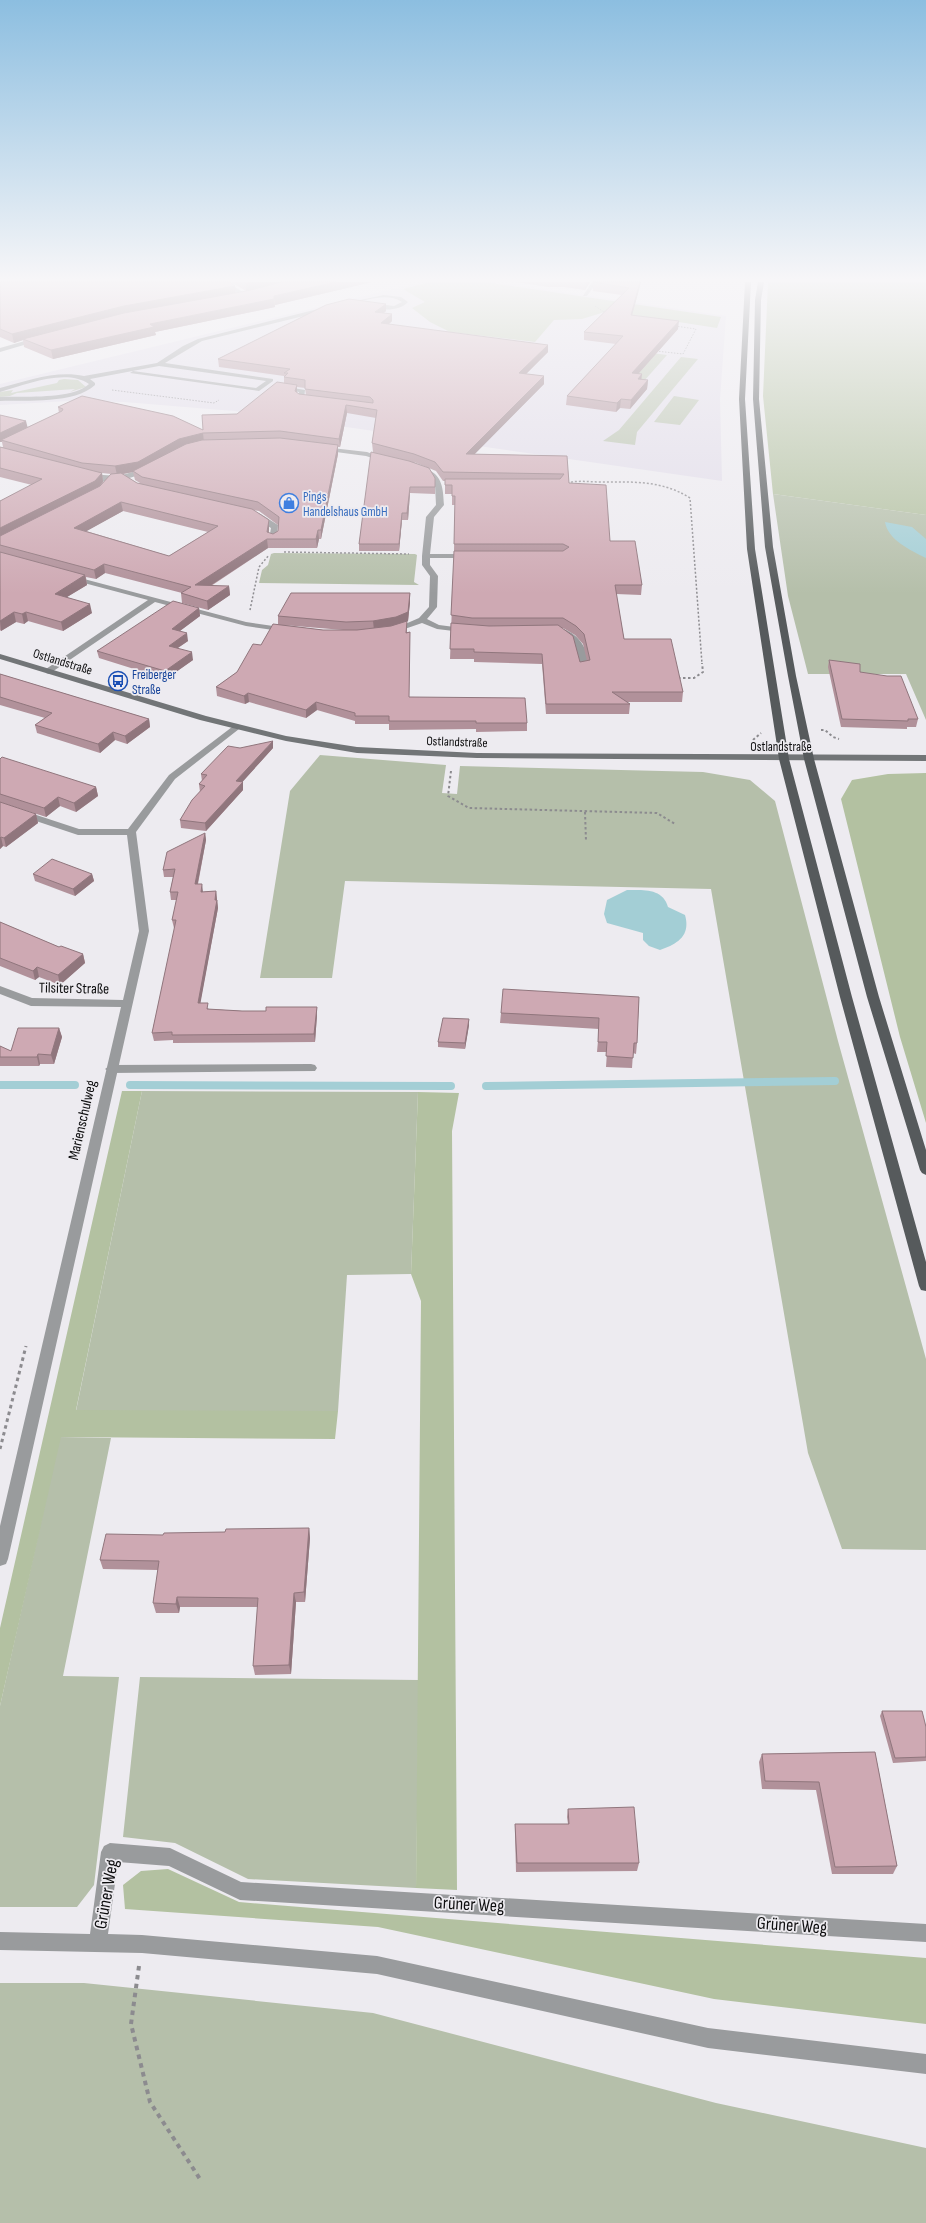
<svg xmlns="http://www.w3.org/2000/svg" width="926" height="2223" font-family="'Sofia Sans Condensed',sans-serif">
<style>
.built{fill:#e1dce9}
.green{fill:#b5bfaa}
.forest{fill:#b3c1a1}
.water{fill:#a3ced5}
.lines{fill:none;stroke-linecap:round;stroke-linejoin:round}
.stream{stroke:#a3ced5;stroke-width:8}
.path-far4{stroke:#8c8b8f;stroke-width:1;stroke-dasharray:1.5 1.5;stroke-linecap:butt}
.path-far3{stroke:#8c8b8f;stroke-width:1.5;stroke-dasharray:2 2;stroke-linecap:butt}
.path-far2{stroke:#8c8b8f;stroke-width:2;stroke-dasharray:2.5 2.5;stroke-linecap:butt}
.path-far1{stroke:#8c8b8f;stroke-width:3;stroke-dasharray:3.5 3.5;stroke-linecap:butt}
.path{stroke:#8c8b8f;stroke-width:4;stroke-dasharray:4.5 4.5;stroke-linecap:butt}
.lane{fill:#999b9d;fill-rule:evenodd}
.street{fill:#999b9d;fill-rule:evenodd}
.secondary{fill:#727577;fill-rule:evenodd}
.primary{fill:#565a5c;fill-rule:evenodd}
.wall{fill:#b1919a;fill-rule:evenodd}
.shaded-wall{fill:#90767d}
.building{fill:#cea9b3;stroke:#90767d;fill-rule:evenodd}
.labels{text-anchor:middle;stroke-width:3.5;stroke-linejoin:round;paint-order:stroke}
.far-shop-label{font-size:13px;fill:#366cbe;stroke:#edebf0;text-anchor:start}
.far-street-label{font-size:13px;fill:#0e0e0f;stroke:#edebf0}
.far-transit-label{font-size:13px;fill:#164399;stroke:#edebf0;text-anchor:start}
.street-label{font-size:15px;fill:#0e0e0f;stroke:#edebf0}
.near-street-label{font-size:18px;fill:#0e0e0f;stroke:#edebf0}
</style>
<rect width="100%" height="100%" fill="#edebf0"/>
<path class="built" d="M 422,282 L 496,282 L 726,316 L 720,399 L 722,481 L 234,411 L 124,402 L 68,401 L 0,405 L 0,384 Z"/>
<path class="green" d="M 628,350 L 667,355 L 644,381 L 604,376 Z
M 681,357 L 698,359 L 637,432 L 635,445 L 603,441 L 619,430 Z
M 64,379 L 78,380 L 86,387 L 70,392 L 75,389 L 17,393 L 10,396 L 0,397 L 0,392 L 13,390 L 11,393 L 57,383 L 59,380 Z
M 674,396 L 699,400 L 680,425 L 654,422 Z
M 773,494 L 926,515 L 926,720 L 906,674 L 808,674 L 788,596 Z
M 274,553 L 415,554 L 417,555 L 414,582 L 419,585 L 259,583 L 262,570 L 268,565 L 271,554 Z
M 320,755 L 446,765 L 442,793 L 457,794 L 460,766 L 703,772 L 750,780 L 775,801 L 838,1041 L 926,1359 L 926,1550 L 842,1549 L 808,1453 L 711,889 L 345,881 L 332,978 L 260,978 L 290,791 Z
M 142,1091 L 418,1092 L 411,1274 L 347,1275 L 338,1411 L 76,1411 Z
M 60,1437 L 111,1438 L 63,1676 L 119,1677 L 94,1885 L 77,1907 L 0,1907 L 0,1706 Z
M 140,1677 L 419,1680 L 416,1888 L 248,1879 L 175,1843 L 123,1837 Z
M 0,1983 L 84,1983 L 373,2013 L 716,2103 L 926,2148 L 926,2223 L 0,2223 Z"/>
<path class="forest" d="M 430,282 L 485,282 L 721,317 L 717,328 L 608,311 L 582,319 L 554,320 L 535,342 L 450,332 L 430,322 L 412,308 L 425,302 L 403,289 Z
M 768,282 L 926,282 L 926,515 L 773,494 L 763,396 Z
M 926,773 L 926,1123 L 900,1037 L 841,799 L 852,780 L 888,774 Z
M 122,1091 L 142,1091 L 76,1410 L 338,1411 L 335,1439 L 61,1437 L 0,1706 L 0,1628 Z
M 418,1092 L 459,1093 L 452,1131 L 457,1890 L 416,1888 L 421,1301 L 411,1274 Z
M 168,1869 L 239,1902 L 926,1958 L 926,2024 L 714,1999 L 378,1927 L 125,1909 L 123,1885 L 141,1871 Z"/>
<path class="water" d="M 885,522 L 912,527 L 926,539 L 926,558 C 910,550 888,540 885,522 Z
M 627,890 C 643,890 663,888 668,907 L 685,915 C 691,936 677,944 660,950 L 649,946 L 643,940 L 643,933 L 607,923 L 604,914 L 607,900 Z"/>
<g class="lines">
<path class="stream" d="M 0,1085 L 75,1085
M 130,1085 L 451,1086
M 486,1086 L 835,1081"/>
<path class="path-far4" d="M 595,306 L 607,314
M 656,351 L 683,354 L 696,329 L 675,326
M 112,390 L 214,403 L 219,400"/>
<path class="path-far3" d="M 567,483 C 578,480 589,482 601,482 C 632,482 662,480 690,498 L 702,664
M 284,552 L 409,554
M 250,610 L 259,567 L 269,555"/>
<path class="path-far2" d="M 678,678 L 694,678 L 703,672 L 702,663
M 821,730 L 825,730 L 833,737 L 839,739
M 753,740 L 761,733
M 451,771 L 448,796 L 469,808 L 657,813 L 675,824
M 585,812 L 586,841"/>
<path class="path-far1" d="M 0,1449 L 26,1346"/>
<path class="path" d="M 139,1966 L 131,2024 L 150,2102 L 200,2179"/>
<path class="lane" d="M 384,295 L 401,297 L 408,302 C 399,312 378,311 367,305 L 370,303 L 394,306 L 402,302 C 386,291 361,302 344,306 L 341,304 Z
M 326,307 L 328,310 L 202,341 L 165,363 L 273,379 L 273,381 L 259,391 L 130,373 L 133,371 L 256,388 L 266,381 L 159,366 L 90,379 L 95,383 L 95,385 C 75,404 26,400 0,401 L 0,397 C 23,396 72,400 89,384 C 65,368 26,385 0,392 L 0,388 C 27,381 56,370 84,376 L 157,363 L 183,346 L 198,339 Z
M 281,386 L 305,390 L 304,398 L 313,401 L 310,403 L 298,400 L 299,392 L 279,389 Z
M 311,1064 L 315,1065 L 317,1068 L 315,1071 L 111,1073 L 105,1069 L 111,1065 Z"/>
<path class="street" d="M 221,282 L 227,282 L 249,296 L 244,297 Z
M 592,282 L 597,282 L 587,296 L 583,296 Z
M 39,337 L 41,340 L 0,352 L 0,348 Z
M 323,447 L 367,452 L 388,460 L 385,462 L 366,456 L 321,450 L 321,448 Z
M 415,466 C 419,465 423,467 427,469 C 443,476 443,489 444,505 L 434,517 L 430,554 L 469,554 L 473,556 L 469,558 L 430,558 L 430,565 L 438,576 L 437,607 L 427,619 L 439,625 L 470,629 L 470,633 L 437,629 L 422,623 L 393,633 L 389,631 L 419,618 L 429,607 L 430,576 L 422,565 L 422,556 L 426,517 L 436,505 L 435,485 L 432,478 L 415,468 Z
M 149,467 L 151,468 L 151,470 C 135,478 100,488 85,476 L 88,474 L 119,476 Z
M 253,513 L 259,513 L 278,525 L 276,542 L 269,540 L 271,528 L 253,517 Z
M 69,575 L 246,622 L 287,628 L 291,630 L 287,632 L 246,626 L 155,602 L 49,674 L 46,673 L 46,669 L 148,600 L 69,579 Z
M 554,629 C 574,625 594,653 587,671 L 580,669 C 577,650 574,638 554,633 Z
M 236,724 L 239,725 L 239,729 L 175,779 L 136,832 L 149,931 L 8,1559 L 6,1564 L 0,1566 L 0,1526 L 121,1007 L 31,1006 L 0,994 L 0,986 L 32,998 L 123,1000 L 139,931 L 127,835 L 78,835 L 0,809 L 0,803 L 79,829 L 128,829 L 169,775 Z
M 110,1843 L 170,1848 L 241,1882 L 926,1924 L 926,1942 L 240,1900 L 169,1866 L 118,1862 L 108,1934 L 142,1935 L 377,1956 L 708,2028 L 926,2054 L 926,2074 L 708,2048 L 377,1974 L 142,1953 L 0,1950 L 0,1932 L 90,1934 L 101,1852 L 104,1846 Z"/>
<path class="secondary" d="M 0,654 L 206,716 L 286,736 L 357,747 L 477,753 L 926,755 L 926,761 L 477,758 L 357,753 L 286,741 L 200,720 L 0,659 Z"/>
<path class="primary" d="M 745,282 L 751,282 L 745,399 L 755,549 L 789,759 L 852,997 L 926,1262 L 926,1291 L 921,1290 L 919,1286 L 840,997 L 779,759 L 747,549 L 739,399 Z
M 758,282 L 764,282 L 761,300 L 759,399 L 773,547 L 796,676 L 814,759 L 879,997 L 926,1150 L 926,1175 L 922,1173 L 920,1170 L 867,997 L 804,759 L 788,676 L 765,547 L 753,399 L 755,300 Z"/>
</g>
<path class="wall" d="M 0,282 L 236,293 L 246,291 L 231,282 L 372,282 L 275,305 L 275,307 L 155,332 L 156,335 L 53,359 L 24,347 L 23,340 L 14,343 L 0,337 Z
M 516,282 L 590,282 L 585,290 L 564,287 L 548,287 Z
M 593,282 L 641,282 L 632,315 L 678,329 L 638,374 L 641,379 L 648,380 L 647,389 L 630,409 L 620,408 L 616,412 L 566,405 L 567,396 L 616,344 L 584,340 L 584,332 L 622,295 L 593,291 Z
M 386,304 L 386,311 L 384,313 L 392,321 L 389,324 L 548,352 L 526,374 L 544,376 L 544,384 L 474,454 L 567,456 L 569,483 L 642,585 L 641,595 L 616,594 L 624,639 L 683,692 L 682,702 L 627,702 L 630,704 L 629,714 L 546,714 L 542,664 L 474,662 L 474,659 L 450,659 L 454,551 L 455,505 L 452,505 L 452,494 L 445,494 L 445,481 L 443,481 L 436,471 L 414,462 L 435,478 L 435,494 L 410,493 L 408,520 L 402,520 L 399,551 L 359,551 L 359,544 L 373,452 L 372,443 L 376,418 L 347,413 L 340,447 L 338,447 L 338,454 L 321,539 L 319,539 L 317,548 L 268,548 L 211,586 L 229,586 L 230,595 L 208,610 L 182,603 L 181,593 L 182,593 L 105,573 L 96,579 L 86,577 L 87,585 L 67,597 L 92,613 L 63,631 L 28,621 L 24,624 L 16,622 L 1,631 L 0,630 L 0,501 L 32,485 L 0,477 L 0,447 L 3,447 L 2,442 L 0,442 L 0,415 L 28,427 L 59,413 L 58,407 L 203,430 L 237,414 L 284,383 L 284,376 L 219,367 L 218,359 ZM 297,387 L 305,388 L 306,395 L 299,394 L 297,393 ZM 133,472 L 135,480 L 140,483 L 137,483 L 123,474 ZM 102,473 L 111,474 L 100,486 L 103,482 ZM 253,510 L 259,511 L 278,525 L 278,531 L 273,534 L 269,533 L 269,529 ZM 123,511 L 208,532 L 169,556 L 86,531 ZM 562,628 L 563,628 L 575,635 L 583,644 L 587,661 L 580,662 Z
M 410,602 L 408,621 L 407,621 L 407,632 L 410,632 L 409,697 L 527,723 L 527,731 L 476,732 L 476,729 L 389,730 L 389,724 L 355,724 L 355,721 L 317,710 L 306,718 L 249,702 L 245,704 L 217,696 L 216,687 L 237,672 L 261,645 L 278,625 L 278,616 ZM 283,625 L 343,630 L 323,630 Z
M 199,608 L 200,616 L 180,631 L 188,641 L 178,648 L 193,660 L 166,679 L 99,658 L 97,651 Z
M 829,660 L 860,672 L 918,719 L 916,727 L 907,727 L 907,729 L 841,727 L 828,667 Z
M 0,674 L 149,719 L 150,727 L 127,744 L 115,740 L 100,753 L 37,733 L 35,725 L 45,718 L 0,705 Z
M 240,748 L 273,748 L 242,782 L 243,790 L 206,831 L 181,828 L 180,820 L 200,792 L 199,784 L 202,781 L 201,774 Z
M 0,759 L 96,787 L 98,796 L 76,812 L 60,806 L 46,817 L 0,802 Z
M 0,802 L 36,814 L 38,823 L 6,847 L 3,846 L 0,849 Z
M 205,833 L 206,840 L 198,884 L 203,892 L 216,891 L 218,908 L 200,1003 L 209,1009 L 242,1011 L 266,1011 L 317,1007 L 317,1015 L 315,1042 L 173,1043 L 173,1040 L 154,1041 L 152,1033 L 175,928 L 174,928 L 172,920 L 177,900 L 171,900 L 170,892 L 173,877 L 164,877 L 163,870 Z
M 33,874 L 92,874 L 94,881 L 75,896 L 35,881 Z
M 0,922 L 59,947 L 83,954 L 85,963 L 60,985 L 39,977 L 35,980 L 0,966 Z
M 639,997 L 637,1043 L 636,1054 L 633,1053 L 632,1068 L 606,1067 L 607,1052 L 597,1052 L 599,1029 L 500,1023 L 501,1013 Z
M 469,1019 L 469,1025 L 465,1049 L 438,1047 L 438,1042 Z
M 59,1028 L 62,1037 L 54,1064 L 40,1064 L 39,1066 L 0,1066 L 0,1046 L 11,1051 Z
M 309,1528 L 310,1538 L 305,1602 L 296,1602 L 291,1674 L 255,1675 L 253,1666 L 258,1607 L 180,1607 L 179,1613 L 156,1613 L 153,1603 L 158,1570 L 103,1569 L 100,1560 L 163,1535 Z
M 882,1711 L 926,1727 L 926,1761 L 893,1763 L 880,1716 Z
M 875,1752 L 897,1866 L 893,1874 L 832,1874 L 816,1790 L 762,1789 L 759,1762 L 762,1754 Z
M 568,1809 L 639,1863 L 637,1871 L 516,1872 L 515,1833 L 515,1824 L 568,1824 L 567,1817 Z"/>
<path class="shaded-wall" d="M 250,282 L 294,282 L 246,291 L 246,283 Z
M 336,282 L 372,282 L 275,305 L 274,296 Z
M 586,282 L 590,282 L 585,290 Z
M 640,282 L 641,282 L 630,323 L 631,315 Z
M 235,286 L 236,294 L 23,339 L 23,340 L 14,343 L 12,334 L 124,306 Z
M 274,299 L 275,307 L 155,332 L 156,335 L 53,359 L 51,350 L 150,324 Z
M 386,304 L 386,311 L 375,319 L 375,312 Z
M 392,314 L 392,321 L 381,331 L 381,323 Z
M 679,321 L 678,329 L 631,382 L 632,373 Z
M 548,345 L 548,352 L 519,381 L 519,373 Z
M 642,374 L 641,383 L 638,379 Z
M 544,376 L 544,384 L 466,463 L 466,454 Z
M 648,380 L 647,389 L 630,409 L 631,400 Z
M 297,385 L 297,393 L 295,391 Z
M 621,399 L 620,408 L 616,412 L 617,403 Z
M 346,405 L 347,413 L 340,447 L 339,439 Z
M 26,421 L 28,429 L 1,440 L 2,442 L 0,442 L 0,433 Z
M 203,433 L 204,442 L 133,471 L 133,472 L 117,475 L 115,466 L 179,439 Z
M 338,445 L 338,454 L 321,539 L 321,530 Z
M 102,473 L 103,482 L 96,490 L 0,538 L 0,528 Z
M 410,487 L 410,493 L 408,520 L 407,513 Z
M 121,502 L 123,511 L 76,537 L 74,528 Z
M 402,513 L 402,520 L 399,551 L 399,544 Z
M 269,520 L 269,529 L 268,539 L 267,532 Z
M 318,530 L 319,539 L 317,548 L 316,539 Z
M 267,539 L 268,548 L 196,595 L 195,585 Z
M 104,564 L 105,573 L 96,579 L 94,570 Z
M 85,575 L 87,585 L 57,603 L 55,594 Z
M 229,586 L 230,595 L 208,610 L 207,601 Z
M 410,593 L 410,602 L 408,621 L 397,626 L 374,630 L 373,621 Z
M 90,604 L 92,613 L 63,631 L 61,622 Z
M 199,608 L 200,616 L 173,636 L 172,629 Z
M 14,612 L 16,622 L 1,631 L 0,621 Z
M 26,612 L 28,621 L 24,624 L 22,614 Z
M 187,633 L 188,641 L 170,653 L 169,646 Z
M 192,652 L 193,660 L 166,679 L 165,671 Z
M 248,693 L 249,702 L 245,704 L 244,696 Z
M 316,702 L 317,710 L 306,718 L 306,710 Z
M 149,719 L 150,727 L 127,744 L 125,736 Z
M 113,732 L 115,740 L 100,753 L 98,744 Z
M 273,741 L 273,748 L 237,788 L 236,781 Z
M 243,782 L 243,790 L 206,831 L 205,823 Z
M 96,787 L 98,796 L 76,812 L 74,803 Z
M 58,797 L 60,806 L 46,817 L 44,808 Z
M 36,814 L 38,823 L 6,847 L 4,838 Z
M 205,833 L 206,840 L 196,892 L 195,884 Z
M 1,837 L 3,846 L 0,849 L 0,838 Z
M 92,874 L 94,881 L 75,896 L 73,889 Z
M 202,884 L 203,892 L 201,892 Z
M 216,891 L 218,908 L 199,1011 L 198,1003 Z
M 83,954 L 85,963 L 60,985 L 58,975 Z
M 37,967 L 39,977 L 35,980 L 33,971 Z
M 317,1007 L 317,1015 L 315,1042 L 314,1034 Z
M 469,1019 L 469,1025 L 465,1049 L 465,1043 Z
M 59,1028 L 62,1037 L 54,1064 L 51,1055 Z
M 38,1054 L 40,1064 L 39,1066 L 37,1057 Z
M 309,1528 L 310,1538 L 305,1602 L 304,1592 Z
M 294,1593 L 296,1602 L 291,1674 L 289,1665 Z
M 177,1597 L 180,1607 L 179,1613 L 176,1604 Z"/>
<path class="building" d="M 0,282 L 230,282 L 235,286 L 124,306 L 12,334 L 0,329 Z
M 282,282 L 336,282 L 274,296 L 274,299 L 150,324 L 154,327 L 51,350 L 23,339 L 124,313 L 246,291 Z
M 593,282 L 640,282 L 631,315 L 679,321 L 632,373 L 642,374 L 638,379 L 648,380 L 631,400 L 621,399 L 617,403 L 567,396 L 623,336 L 584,332 L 629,288 Z
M 349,299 L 386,304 L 375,312 L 392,314 L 381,323 L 548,345 L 519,373 L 544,376 L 466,454 L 567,456 L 569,483 L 606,485 L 610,541 L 635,541 L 642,585 L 615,585 L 624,639 L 671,639 L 683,692 L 612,692 L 630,704 L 546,704 L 542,654 L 474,652 L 474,649 L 450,649 L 451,623 L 489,626 L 558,625 L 573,636 L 580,662 L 590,660 L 584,634 L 576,626 L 563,618 L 472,618 L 451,615 L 454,551 L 563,551 L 569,547 L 563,544 L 454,544 L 455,496 L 452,496 L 452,485 L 445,485 L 445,479 L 560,479 L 564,474 L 443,472 L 435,462 L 414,454 L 372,443 L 377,410 L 346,405 L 339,439 L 280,431 L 203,433 L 179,439 L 138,462 L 115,466 L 82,463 L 1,440 L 62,411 L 63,409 L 58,407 L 82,396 L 173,416 L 203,430 L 202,415 L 237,414 L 277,382 L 297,385 L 295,391 L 299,394 L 373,403 L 373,400 L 370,397 L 305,389 L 305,380 L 284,377 L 288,373 L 284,373 L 290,369 L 218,359 L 326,305 Z
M 0,415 L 26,421 L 0,433 Z
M 280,438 L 338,445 L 321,530 L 318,530 L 316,539 L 267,539 L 195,585 L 229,586 L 207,601 L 181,593 L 191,587 L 104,564 L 94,570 L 0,545 L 0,536 L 100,486 L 111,474 L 121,473 L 137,483 L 252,509 L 269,520 L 267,532 L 273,534 L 278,531 L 279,517 L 258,502 L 142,477 L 133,471 L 186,444 L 202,440 ZM 121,502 L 218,526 L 169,556 L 74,528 Z
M 0,447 L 102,473 L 95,481 L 0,528 L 0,501 L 42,479 L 0,468 Z
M 371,452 L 409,461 L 429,468 L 435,478 L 435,487 L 410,487 L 407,513 L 402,513 L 399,544 L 359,544 Z
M 0,552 L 85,575 L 55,594 L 90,604 L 61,622 L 26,612 L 22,614 L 14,612 L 0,621 Z
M 291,593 L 410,593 L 408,612 L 396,617 L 373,621 L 346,622 L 278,616 Z
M 173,601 L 199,608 L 172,629 L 187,633 L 169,646 L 192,652 L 165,671 L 97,651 Z
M 407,621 L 406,633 L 410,632 L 409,697 L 525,698 L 527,723 L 476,723 L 476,721 L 389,721 L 389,716 L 355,716 L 355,713 L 316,702 L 306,710 L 248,693 L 244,696 L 216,687 L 237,672 L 253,644 L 261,645 L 273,624 L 323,630 L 357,630 L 391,626 Z
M 829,660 L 860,664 L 860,672 L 887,676 L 901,676 L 918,719 L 908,719 L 908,721 L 842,719 Z
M 0,674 L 149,719 L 125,736 L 113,732 L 98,744 L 35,725 L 52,713 L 0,697 Z
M 273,741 L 236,781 L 243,782 L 205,823 L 180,820 L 192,800 L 205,786 L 199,784 L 207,775 L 201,774 L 228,746 L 240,748 Z
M 2,757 L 96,787 L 74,803 L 58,797 L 44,808 L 0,794 L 0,759 Z
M 0,802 L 36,814 L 4,838 L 1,837 L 0,838 Z
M 205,833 L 195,884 L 202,884 L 201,892 L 216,891 L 215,900 L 217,900 L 198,1003 L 208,1003 L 207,1009 L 242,1011 L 266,1011 L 266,1007 L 317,1007 L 314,1034 L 172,1035 L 172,1032 L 152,1033 L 176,920 L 172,920 L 178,892 L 170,892 L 175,869 L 163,870 L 167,852 Z
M 52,859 L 92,874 L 73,889 L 33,874 Z
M 0,922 L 59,947 L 61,946 L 83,954 L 58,975 L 37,967 L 33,971 L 0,958 Z
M 503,989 L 639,997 L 637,1043 L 634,1043 L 633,1058 L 606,1056 L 607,1042 L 598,1042 L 599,1018 L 501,1013 Z
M 443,1018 L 469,1019 L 465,1043 L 438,1042 Z
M 18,1028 L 59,1028 L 51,1055 L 38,1054 L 37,1057 L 0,1057 L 0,1046 L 11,1051 Z
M 309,1528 L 304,1592 L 294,1593 L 289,1665 L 253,1666 L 258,1598 L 177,1597 L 176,1604 L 153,1603 L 159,1561 L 100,1560 L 106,1534 L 163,1535 L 164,1533 L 225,1532 L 226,1529 Z
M 882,1711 L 922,1711 L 926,1727 L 926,1757 L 895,1758 Z
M 875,1752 L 897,1866 L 835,1867 L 819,1782 L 765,1781 L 762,1754 Z
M 634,1807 L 639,1863 L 517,1863 L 515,1824 L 569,1824 L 568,1809 Z"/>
<linearGradient id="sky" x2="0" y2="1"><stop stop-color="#8cbee0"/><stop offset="0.47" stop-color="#f7f6f8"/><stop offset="1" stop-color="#f7f6f8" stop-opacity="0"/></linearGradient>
<rect width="926" height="594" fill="url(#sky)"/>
<defs>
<g id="shop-ring" transform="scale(1)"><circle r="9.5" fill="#edebf0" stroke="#3f7fe0" stroke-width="1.5"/><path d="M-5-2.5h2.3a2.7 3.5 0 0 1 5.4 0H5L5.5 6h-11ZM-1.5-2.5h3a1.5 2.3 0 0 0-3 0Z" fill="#3f7fe0"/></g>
<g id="bus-ring" transform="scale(1)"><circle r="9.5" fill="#edebf0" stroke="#1a4fb4" stroke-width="1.5"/><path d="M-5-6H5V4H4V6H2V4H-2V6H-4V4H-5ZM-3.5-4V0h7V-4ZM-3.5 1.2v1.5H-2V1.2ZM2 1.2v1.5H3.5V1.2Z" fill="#1a4fb4"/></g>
</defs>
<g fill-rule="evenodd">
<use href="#shop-ring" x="289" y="503"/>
<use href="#bus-ring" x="118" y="681"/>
</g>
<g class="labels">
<g class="far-shop-label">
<text x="303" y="501">Pings<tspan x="303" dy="15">Handelshaus GmbH</tspan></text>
</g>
<g class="far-street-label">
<text transform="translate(63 661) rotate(17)" y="5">Ostlandstraße</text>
<text transform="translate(457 741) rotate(2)" y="5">Ostlandstraße</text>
<text x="781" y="751">Ostlandstraße</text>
</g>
<g class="far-transit-label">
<text x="132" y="679">Freiberger<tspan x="132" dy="15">Straße</tspan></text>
</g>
<g class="street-label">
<text transform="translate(74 988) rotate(1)" y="5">Tilsiter Straße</text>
<text transform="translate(82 1120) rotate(-77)" y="5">Marienschulweg</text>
</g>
<g class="near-street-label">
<text transform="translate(106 1894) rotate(-80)" y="6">Grüner Weg</text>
<text transform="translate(469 1904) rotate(3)" y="6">Grüner Weg</text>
<text transform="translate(792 1925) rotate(4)" y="6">Grüner Weg</text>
</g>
</g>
</svg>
